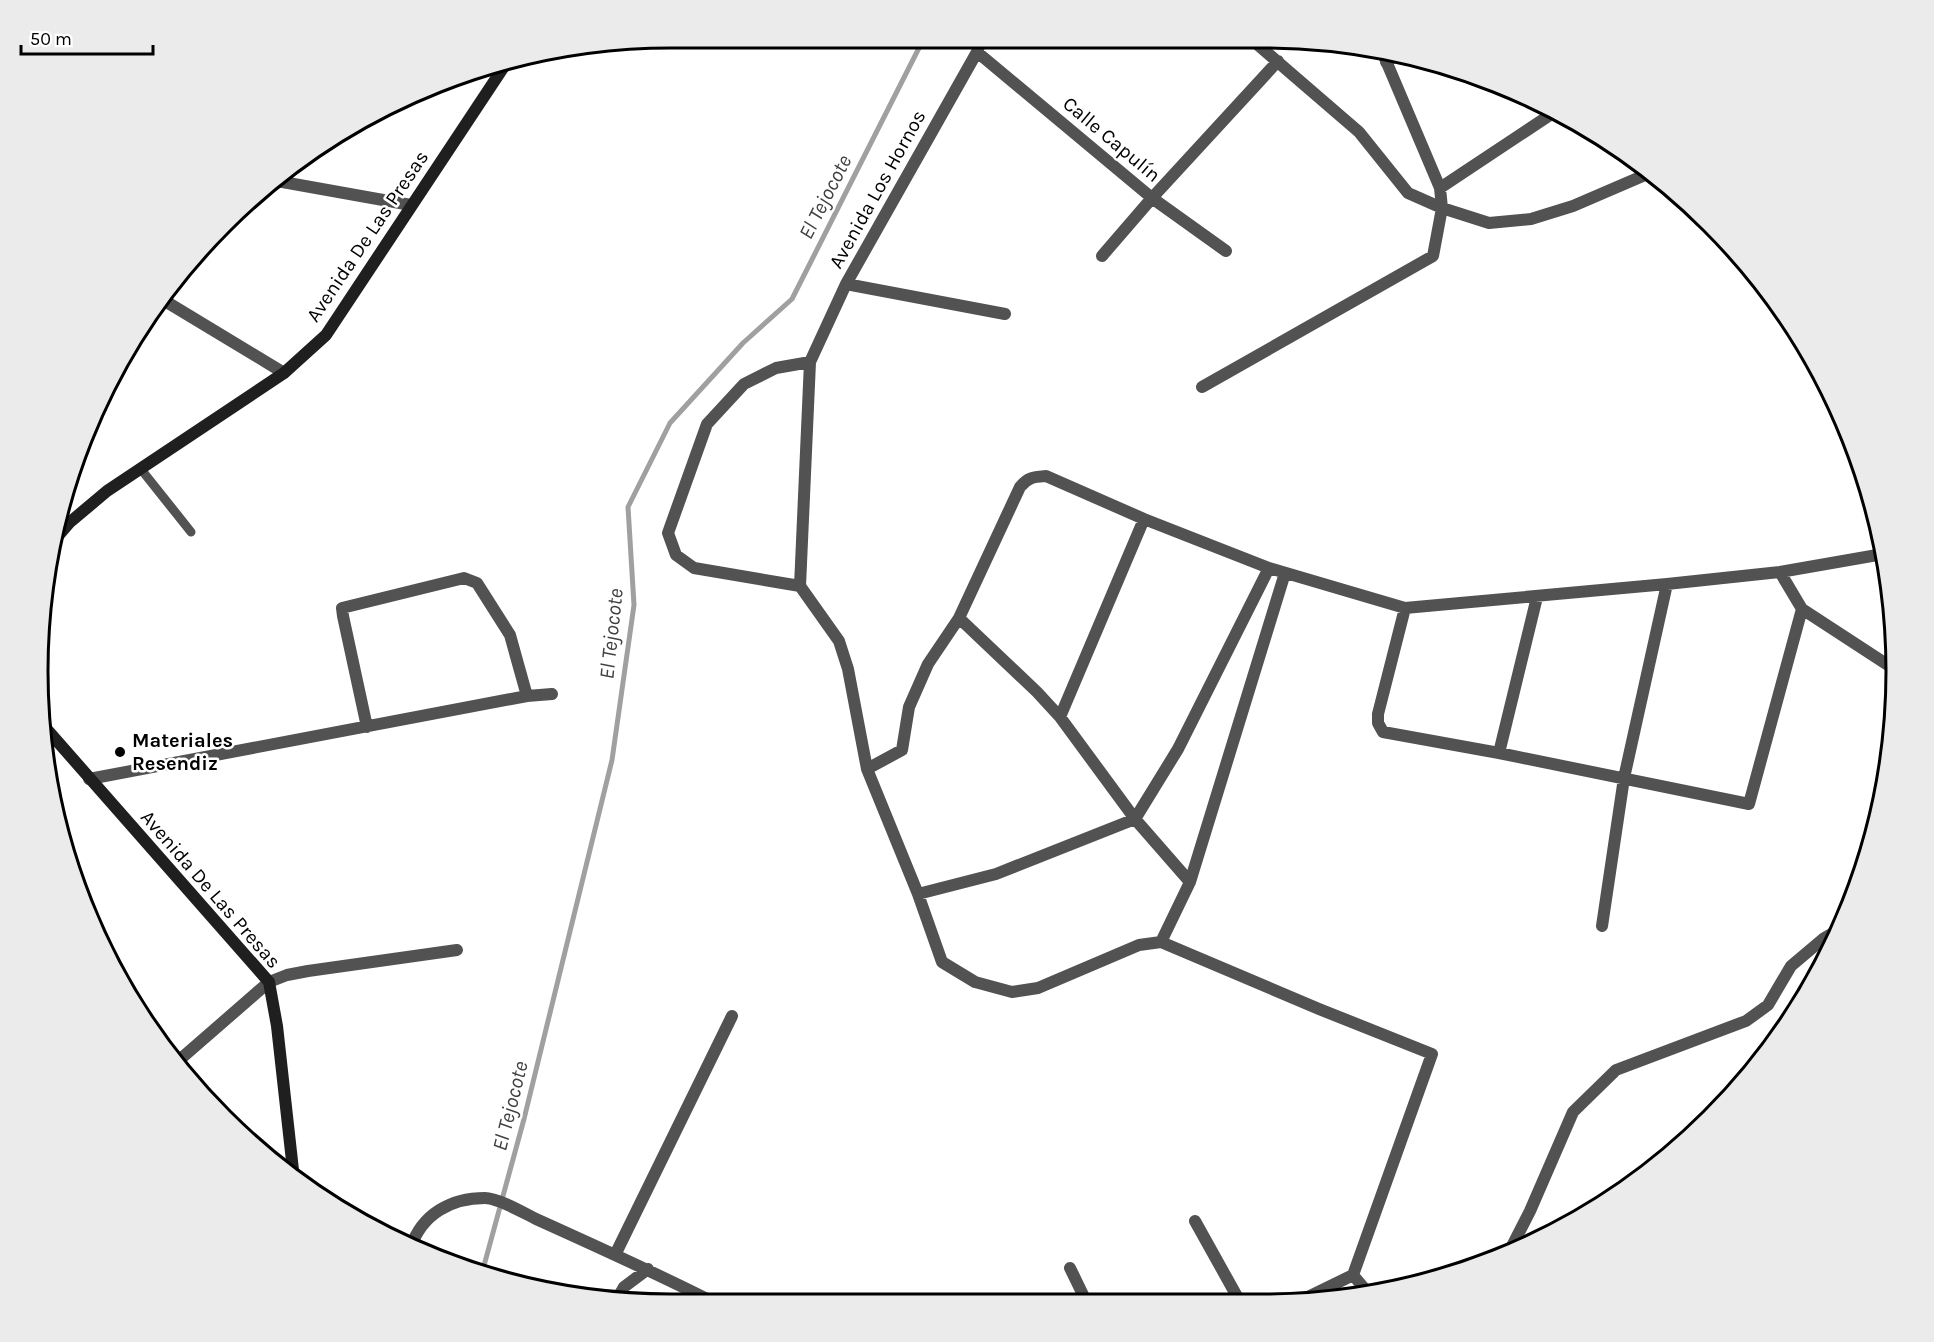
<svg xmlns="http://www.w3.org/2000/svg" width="1934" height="1342" font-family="Karla,sans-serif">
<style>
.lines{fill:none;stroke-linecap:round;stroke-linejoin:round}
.stream{stroke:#a0a0a0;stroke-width:5}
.service{stroke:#525252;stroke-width:9}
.minor{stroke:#525252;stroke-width:12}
.tertiary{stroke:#525252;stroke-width:12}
.secondary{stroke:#1f1f1f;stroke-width:12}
.poi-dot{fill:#000;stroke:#fff;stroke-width:2}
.labels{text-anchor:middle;stroke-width:5;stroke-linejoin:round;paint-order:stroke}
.street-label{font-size:20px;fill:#000;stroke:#fff}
.poi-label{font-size:20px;font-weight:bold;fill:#000;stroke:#fff;text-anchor:start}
.water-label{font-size:21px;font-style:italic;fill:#414141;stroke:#fff}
.rim{fill:none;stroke:#000;stroke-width:3}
</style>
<rect width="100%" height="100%" fill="#fff"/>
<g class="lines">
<path class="stream" d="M 482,1273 L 524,1119 L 612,760 L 634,605 L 628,507 L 670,423 L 743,343 L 792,299 L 924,38"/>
<path class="service" d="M 140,468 L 191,532"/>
<path class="minor" d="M 982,38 L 977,52 L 846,284 L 810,362 L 800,586 L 839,641 L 848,669 L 867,769 L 918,894 L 942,962 L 975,982 L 1012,992 L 1038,988 L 1139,945 L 1161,942 L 1319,1009 L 1432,1054 L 1353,1275 L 1304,1299
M 1250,38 L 1359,132 L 1408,193 L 1442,208 L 1489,223 L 1531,219 L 1573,206 L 1652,172
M 1381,49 L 1440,188
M 977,52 L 1152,198 L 1226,251
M 277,181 L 411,205
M 1102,256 L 1152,198 L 1278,61
M 846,284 L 1005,314
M 160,298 L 284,373
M 1202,387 L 1433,256 L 1442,208 L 1440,188 L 1556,111
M 1780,572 L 1802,609 L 1894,669
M 800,586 L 694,568 L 676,555 L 668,533 L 707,424 L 744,384 L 776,368 L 810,362
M 1405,608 L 1378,714 L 1378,723 L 1383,732 L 1499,753 L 1749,804 L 1802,609
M 959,618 L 1037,692 L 1060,717 L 1135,819 L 1190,882
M 1060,717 L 1144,519
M 367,727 L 343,616 L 342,608 L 464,578 L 477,583 L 510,635 L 527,696
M 1499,753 L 1537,597
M 867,769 L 902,750 L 909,707 L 928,664 L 959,618 L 1020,487 C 1028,477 1034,477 1046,476 L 1144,519 L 1269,568 L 1405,608 L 1667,584 L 1780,572 L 1883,554
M 89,779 L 527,696 L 552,694
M 918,894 L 996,874 L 1135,819 L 1178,749 L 1269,568
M 1602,926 L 1624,778 L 1667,584
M 1161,942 L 1190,882 L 1285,573
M 177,1062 L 269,982 L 287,975 L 308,971 L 457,950
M 1195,1221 L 1239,1300
M 411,1247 C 422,1214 451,1198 485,1198 C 498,1198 524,1213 536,1219 C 596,1246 656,1273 715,1303
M 1509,1252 L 1530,1211 L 1573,1112 L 1616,1070 L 1746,1021 L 1768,1005 L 1791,966 L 1823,939 L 1840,929
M 615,1255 L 732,1016
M 1070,1268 L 1086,1301
M 1353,1275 L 1369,1294
M 616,1301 L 624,1287 L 648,1269"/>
<path class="tertiary" d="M 1386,62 L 1399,53"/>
<path class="secondary" d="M 57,537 L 69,523 L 107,491 L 284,373 L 326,335 L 509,59
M 43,725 L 269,982 L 277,1026 L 294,1179"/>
</g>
<circle class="poi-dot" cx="120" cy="752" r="6"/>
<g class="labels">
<g class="street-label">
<text transform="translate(1112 139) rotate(40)" y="7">Calle Capulín</text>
<text transform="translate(877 189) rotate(-61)" y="7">Avenida Los Hornos</text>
<text transform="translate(367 236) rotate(-56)" y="7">Avenida De Las Presas</text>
<text transform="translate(211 889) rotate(49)" y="7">Avenida De Las Presas</text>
</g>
<g class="poi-label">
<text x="132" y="747">Materiales<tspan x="132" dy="23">Resendiz</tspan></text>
</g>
<g class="water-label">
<text transform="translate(825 197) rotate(-63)" y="7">El Tejocote</text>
<text transform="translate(611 634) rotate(-84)" y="7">El Tejocote</text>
<text transform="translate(510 1106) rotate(-76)" y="7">El Tejocote</text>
</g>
</g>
<path d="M0 0H1934V1342H0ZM671 48H1263A623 623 0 0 1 1886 671V671A623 623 0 0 1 1263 1294H671A623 623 0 0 1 48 671V671A623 623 0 0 1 671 48Z" fill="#ebebeb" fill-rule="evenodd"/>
<path class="rim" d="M671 48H1263A623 623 0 0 1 1886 671V671A623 623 0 0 1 1263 1294H671A623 623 0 0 1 48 671V671A623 623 0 0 1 671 48Z"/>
<path d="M21 45v9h132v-9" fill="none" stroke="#000000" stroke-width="3"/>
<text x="30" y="45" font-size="18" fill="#000000" stroke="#ffffff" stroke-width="4.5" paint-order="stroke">50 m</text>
</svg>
